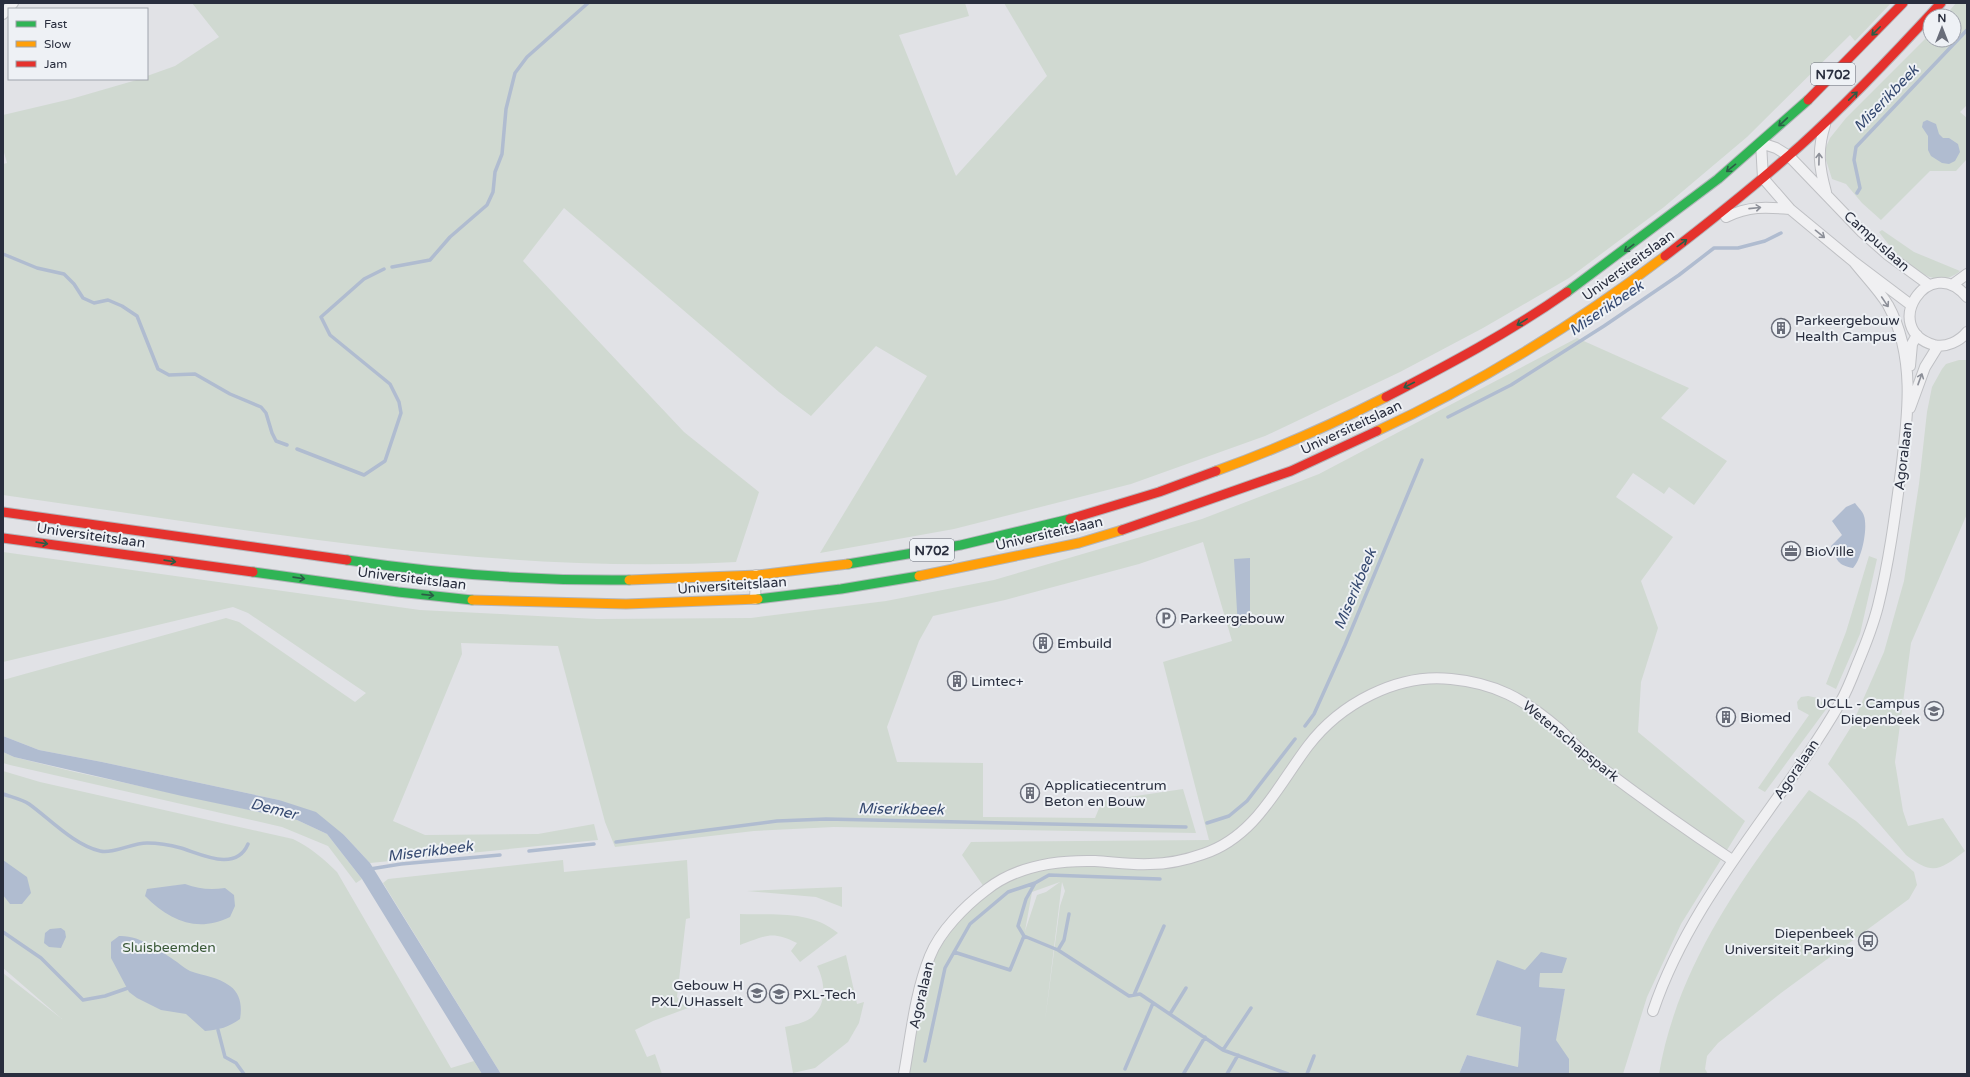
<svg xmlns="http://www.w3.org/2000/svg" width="1970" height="1077" font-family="'Varela Round',sans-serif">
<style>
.green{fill:#d0d9d1;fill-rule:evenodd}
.water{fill:#b0bcd0}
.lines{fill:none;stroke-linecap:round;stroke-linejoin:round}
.stream{stroke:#b0bcd0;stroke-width:3.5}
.street-casing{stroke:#bfc0c4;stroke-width:12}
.fast-casing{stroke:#b3b5ba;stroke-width:11}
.slow-casing{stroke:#b3b5ba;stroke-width:11}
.jam-casing{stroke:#b3b5ba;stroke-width:11}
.street{stroke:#f0f0f2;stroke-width:10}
.fast{stroke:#30b455;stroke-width:9}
.slow{stroke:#ff9f0a;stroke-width:9}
.jam{stroke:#e5322d;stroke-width:9}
.oneway{stroke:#2b5d46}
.oneway2{stroke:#8c8f98}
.labels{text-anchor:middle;stroke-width:4;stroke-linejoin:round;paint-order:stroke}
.shield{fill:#eef1f5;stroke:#646875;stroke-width:1}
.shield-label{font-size:13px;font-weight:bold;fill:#292e3e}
.street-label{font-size:14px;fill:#292e3e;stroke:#eef1f5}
.poi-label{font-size:14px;fill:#292e3e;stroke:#eef1f5;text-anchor:start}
.park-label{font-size:14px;fill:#3a5937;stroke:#eef1f5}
.water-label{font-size:15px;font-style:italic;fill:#354970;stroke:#eef1f5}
</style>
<rect width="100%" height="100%" fill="#e1e2e6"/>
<path class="green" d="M 192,3 L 965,3 L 969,16 L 899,35 L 956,176 L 1047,76 L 1004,3 L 1891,3 L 1855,41 L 1850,35 L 1747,137 L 1664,207 L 1569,278 L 1483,328 L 1400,372 L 1265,436 L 1131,484 L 954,529 L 820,553 L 927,376 L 876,346 L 811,416 L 779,392 L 564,208 L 523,261 L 684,432 L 759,492 L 736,562 C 490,575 246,529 3,495 L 3,164 L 7,163 L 3,149 L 3,115 L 71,99 L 140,79 L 147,79 L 147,76 L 175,66 L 219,37 Z
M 1956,3 L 1967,3 L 1967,105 L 1960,112 L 1967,118 L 1967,159 L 1956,171 L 1930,171 L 1881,220 L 1862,203 L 1846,184 L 1832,179 L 1826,160 L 1826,147 L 1830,138 L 1846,118 L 1930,34 L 1930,40 L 1954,40 L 1954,16 L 1945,16 Z
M 1882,230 L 1914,252 L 1960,271 C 1931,296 1895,254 1879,232 Z
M 1577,338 L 1689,388 L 1661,418 L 1727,461 L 1694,505 L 1669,487 L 1664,494 L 1633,473 L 1616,497 L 1673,537 L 1641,581 L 1658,628 L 1641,682 L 1638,732 L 1745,821 L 1681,924 L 1647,997 L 1623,1074 L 1569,1074 L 1568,1059 L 1555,1040 L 1565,989 L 1539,987 L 1540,973 L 1562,973 L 1525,970 L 1477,1015 L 1521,1027 L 1518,1067 L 1467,1055 L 1459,1074 L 908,1074 L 925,983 L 937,951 L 984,887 L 962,855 L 971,842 L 1209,840 L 1163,662 L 1232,641 L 1203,542 L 1139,564 L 1005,600 L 933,616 L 919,641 L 887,727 L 897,762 L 983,763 L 983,817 L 1095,818 L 1102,801 L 1183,789 L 1196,833 L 834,827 L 754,831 L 615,847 L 605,822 L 558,646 L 461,643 L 462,654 L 393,821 L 425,835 L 538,834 L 594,824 L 598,840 L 370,863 L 344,835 L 279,800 L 102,762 L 39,750 L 3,736 L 3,680 L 226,618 L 239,622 L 355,702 L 366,693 L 248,613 L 233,607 L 3,662 L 3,552 L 420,610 L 597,619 L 751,618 L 886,601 L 994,580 L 1202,519 L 1319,474 ZM 1060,882 L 1046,892 L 1037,895 L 1025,931 L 1032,892 ZM 1062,882 L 1065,891 L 1060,906 L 1045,1021 Z
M 1959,360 L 1967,360 L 1967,514 L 1911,643 L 1895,762 L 1903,811 L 1908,826 L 1943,818 L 1965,851 C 1940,870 1933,876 1906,855 L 1828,764 L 1851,727 L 1884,652 L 1904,581 L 1919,484 L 1927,412 L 1932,387 L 1942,369 L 1946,364 Z
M 1869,556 L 1877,559 L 1860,634 L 1836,689 L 1826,684 L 1846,632 Z
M 1808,696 L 1818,698 L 1827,708 L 1765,792 L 1758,788 L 1809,715 L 1798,709 L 1797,702 L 1801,697 Z
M 3,752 L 14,757 L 75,772 L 297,820 L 327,834 L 362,879 L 356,883 L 328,846 L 282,827 L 10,765 L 3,763 Z
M 3,771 L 40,782 L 293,839 C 310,847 324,859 337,872 L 451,1068 L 474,1061 L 482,1074 L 3,1074 L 3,973 L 62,1019 L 3,968 Z
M 1809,790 L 1856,821 L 1914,872 L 1917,885 L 1909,899 L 1781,993 L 1718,1043 L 1707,1056 L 1705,1069 L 1708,1074 L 1659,1074 C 1677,966 1744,874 1809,790 Z
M 563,860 L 564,872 L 687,860 L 690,918 L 686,919 L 677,997 L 688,1008 L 653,1021 L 635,1030 L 647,1057 L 655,1054 L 662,1074 L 501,1074 L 383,883 L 388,879 Z
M 842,887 L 842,907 L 816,897 L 747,891 Z
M 740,914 C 773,915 811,910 838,933 L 800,962 L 791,951 L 797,943 C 771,930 766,936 740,945 Z
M 846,955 L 857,1004 L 864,1002 L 859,1023 L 848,1042 L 815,1068 L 793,1073 L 785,1027 C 793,1025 804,1023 811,1018 C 828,1004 825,982 817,966 Z"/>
<path class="water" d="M 1927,120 L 1936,124 L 1939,134 L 1943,138 L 1949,138 L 1958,144 L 1960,152 L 1955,161 L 1949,164 L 1942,163 L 1931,156 L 1928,150 L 1928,136 L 1922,127 L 1923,122 Z
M 1855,503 C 1858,507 1863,512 1864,516 C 1868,528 1862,559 1853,568 C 1837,565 1837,560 1831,546 L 1842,535 L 1832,521 L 1846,507 Z
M 1250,558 L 1250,617 L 1238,628 L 1234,559 Z
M 3,736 L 39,750 L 102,762 L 279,800 L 316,812 L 344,835 L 370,863 L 501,1074 L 482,1074 L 362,879 L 327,834 L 297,820 L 182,796 L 14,757 L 3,752 Z
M 3,860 L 27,877 L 31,893 L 22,904 L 10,904 L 3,895 Z
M 185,884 C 199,889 210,890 225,888 L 234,895 L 235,906 L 230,917 C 197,933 170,921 145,896 L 147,889 Z
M 61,928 L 65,931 L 66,937 L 61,948 L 49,947 L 44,943 L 45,933 L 50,929 Z
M 119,936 C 140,935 161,951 177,962 C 181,965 186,969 190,971 C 204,976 218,977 230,986 C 241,994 242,1007 240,1019 C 229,1027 219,1030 205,1031 L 186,1014 L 161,1010 L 137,998 L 129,992 L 111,958 L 111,942 Z
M 1541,952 L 1567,958 L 1562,973 L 1540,973 L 1539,987 L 1565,989 L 1556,1040 L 1569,1059 L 1569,1074 L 1459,1074 L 1467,1055 L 1518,1067 L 1521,1027 L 1476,1015 L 1497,960 L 1525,970 Z"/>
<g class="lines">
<path class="stream" d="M 1857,193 L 1860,188 L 1854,160 L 1856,147 L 1967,30
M 3,254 L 37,268 L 64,274 L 74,284 L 83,298 L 94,303 L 108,300 L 122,306 L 137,316 L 158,369 L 169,375 L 195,374 L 230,394 L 261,407 L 266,413 L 272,433 L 276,441 L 287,445
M 392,267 L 430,260 L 450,237 L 487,205 L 493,192 L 495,172 L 502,154 L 506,109 L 515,73 L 527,57 L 588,3
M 1448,417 L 1511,385 L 1604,326 L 1679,275 L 1714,248 L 1738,248 L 1765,241 L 1781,233
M 297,449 L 364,475 L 385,461 L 401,413 L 399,402 L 390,384 L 330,335 L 321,317 L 364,279 L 384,269
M 1305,726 L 1314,714 L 1345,645 L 1422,460
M 3,794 C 11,797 22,799 29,804 C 50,819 74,845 100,851 C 113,854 132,843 147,843 C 158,843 170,845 181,848 C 203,855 236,872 248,844
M 1207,823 L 1229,816 L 1247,801 L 1295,739
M 616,842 L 777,821 L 826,819 L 1186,827
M 529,851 L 594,844
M 370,869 L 401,864 L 500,855
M 1035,883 L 1026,899 L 1018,926 L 1024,936 L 1058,950 L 1129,996 L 1140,994 L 1223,1050 L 1288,1074
M 3,932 L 41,958 L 83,1000 L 105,996 L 128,988
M 1058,950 L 1064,940 L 1069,914
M 954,952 L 1010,970 L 1024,936
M 1134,995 L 1164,926
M 1170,1014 L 1186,988
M 218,1030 L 225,1057 L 236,1063 L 244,1074
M 1223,1050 L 1251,1008
M 925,1061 L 945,968 L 970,924 L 1008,892 L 1035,883 L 1049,875 L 1160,879
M 1125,1069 L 1153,1003
M 1184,1073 L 1205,1037
M 1227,1074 L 1238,1055
M 1307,1074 L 1314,1056"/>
<g class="street-casing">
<path id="street" d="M 3,14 L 13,3
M 1825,125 C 1817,150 1819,167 1826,192
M 1726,217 C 1749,206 1765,207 1790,209
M 1952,285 L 1967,274
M 1967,297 C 1929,251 1879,329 1934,345 C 1946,348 1960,341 1967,332
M 1911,305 L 1854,262 L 1790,209 L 1763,178 L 1761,143 L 1776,148 L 1789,156 L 1862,232 L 1888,255 L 1929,285
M 1910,366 L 1912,344 L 1917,335
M 1910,408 L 1925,367 L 1938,346
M 755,599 L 756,575
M 1653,1011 C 1692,895 1780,807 1840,703 C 1847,691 1852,678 1857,665 C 1865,646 1873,626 1878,606 C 1889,562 1895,516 1901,471 C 1908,416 1916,356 1888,305 C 1879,290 1865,276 1854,262
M 904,1074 C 911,1035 915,993 930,956 C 940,931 965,906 986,890 C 1016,866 1058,860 1095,861 C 1113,862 1132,865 1150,864 C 1168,864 1186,860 1203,854 C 1255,837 1277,787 1308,746 C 1340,704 1397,673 1451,679 C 1495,683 1524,699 1558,728 C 1570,739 1581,752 1594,762 C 1639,796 1685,829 1732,860"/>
</g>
<g class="fast-casing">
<path id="fast" d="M 1567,292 L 1718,179 L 1808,100
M 347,560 C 441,574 534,581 629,580
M 848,564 L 961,545 L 1070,519
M 253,572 L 398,592 L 472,600
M 758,599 L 841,589 L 919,576"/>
</g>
<g class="slow-casing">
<path id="slow" d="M 1377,431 C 1475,386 1579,322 1665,256
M 1216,471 C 1274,450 1331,425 1386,397
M 919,576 L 1079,543 L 1122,530
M 629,580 L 758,575 L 848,564
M 472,600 L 626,604 L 758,599"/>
</g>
<g class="jam-casing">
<path id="jam" d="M 1808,100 L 1903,3
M 1665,256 C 1712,220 1757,184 1801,145 C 1850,101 1896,52 1941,3
M 1386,397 C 1448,365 1510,332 1567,292
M 3,512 L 347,560
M 1070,519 L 1159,492 L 1216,471
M 1122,530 L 1291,471 L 1377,431
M 3,538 L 253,572"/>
</g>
<use href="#street" class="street"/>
<use href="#fast" class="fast"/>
<use href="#slow" class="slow"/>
<use href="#jam" class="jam"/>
</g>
<defs><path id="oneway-shaft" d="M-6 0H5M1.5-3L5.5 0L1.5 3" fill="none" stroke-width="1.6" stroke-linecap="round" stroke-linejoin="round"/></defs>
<g class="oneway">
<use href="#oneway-shaft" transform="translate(1876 31) rotate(135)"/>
<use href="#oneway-shaft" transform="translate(1853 96) rotate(-44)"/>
<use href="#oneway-shaft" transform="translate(1783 122) rotate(137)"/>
<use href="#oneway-shaft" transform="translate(1731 168) rotate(141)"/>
<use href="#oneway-shaft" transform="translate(1682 243) rotate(-36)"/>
<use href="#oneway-shaft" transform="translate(1629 248) rotate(143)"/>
<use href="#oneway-shaft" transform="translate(1522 322) rotate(149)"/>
<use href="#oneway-shaft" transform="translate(1409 385) rotate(153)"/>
<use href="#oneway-shaft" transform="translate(42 543) rotate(8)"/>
<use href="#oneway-shaft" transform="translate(170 561) rotate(8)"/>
<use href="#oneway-shaft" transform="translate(299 578) rotate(8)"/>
<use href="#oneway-shaft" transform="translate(428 595) rotate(6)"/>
</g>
<g class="oneway2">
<use href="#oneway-shaft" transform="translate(1819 159) rotate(-89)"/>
<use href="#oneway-shaft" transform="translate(1755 208) rotate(-6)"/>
<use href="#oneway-shaft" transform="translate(1820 234) rotate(39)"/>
<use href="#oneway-shaft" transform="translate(1885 302) rotate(56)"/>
<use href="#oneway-shaft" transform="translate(1920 379) rotate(-70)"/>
</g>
<defs>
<g id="building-ring" transform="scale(1)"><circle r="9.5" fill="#eef1f5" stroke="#696d79" stroke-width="1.5"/><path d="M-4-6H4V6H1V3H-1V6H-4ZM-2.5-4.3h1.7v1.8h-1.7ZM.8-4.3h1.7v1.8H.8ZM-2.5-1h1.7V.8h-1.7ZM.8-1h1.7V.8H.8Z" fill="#696d79"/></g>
<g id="office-ring" transform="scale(1)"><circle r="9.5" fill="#eef1f5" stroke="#696d79" stroke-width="1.5"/><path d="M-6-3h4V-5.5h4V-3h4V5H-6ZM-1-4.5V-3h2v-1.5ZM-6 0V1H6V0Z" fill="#696d79"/></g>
<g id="parking-ring" transform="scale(1)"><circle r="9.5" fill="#eef1f5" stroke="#696d79" stroke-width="1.5"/><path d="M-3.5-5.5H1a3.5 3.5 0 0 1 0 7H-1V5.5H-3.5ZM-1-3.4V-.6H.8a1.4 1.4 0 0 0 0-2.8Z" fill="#696d79"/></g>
<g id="university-ring" transform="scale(1)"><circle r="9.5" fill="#eef1f5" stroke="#696d79" stroke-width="1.5"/><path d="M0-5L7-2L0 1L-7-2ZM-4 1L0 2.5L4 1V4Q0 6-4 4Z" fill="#696d79"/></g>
<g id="bus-ring" transform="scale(1)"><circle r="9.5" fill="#eef1f5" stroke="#696d79" stroke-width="1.5"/><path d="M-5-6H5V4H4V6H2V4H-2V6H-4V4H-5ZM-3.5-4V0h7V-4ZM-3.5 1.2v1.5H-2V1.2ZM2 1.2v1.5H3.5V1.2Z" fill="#696d79"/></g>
<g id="school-ring" transform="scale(1)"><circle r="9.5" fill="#eef1f5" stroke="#696d79" stroke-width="1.5"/><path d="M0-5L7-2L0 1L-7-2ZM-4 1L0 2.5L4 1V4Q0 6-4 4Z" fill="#696d79"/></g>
</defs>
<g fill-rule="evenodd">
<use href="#building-ring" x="1781" y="328"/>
<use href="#office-ring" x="1791" y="551"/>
<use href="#parking-ring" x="1166" y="618"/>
<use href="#building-ring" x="1043" y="643"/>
<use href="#building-ring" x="957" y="681"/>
<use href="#university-ring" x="1934" y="711"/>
<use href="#building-ring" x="1726" y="717"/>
<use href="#building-ring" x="1030" y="793"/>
<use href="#bus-ring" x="1868" y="941"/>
<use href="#school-ring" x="757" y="993"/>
<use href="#university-ring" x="779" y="994"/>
</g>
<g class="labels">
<g class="shield">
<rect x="1811" y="63" width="44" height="22" rx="3"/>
<rect x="910" y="539" width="44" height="22" rx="3"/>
</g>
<g class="shield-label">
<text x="1833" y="79">N702</text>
<text x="932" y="555">N702</text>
</g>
<g class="street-label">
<text transform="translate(1877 241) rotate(42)" y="5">Campuslaan</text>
<text transform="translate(1628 265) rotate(-36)" y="5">Universiteitslaan</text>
<text transform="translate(1351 427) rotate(-25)" y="5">Universiteitslaan</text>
<text transform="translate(1903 456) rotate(-83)" y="5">Agoralaan</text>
<text transform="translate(1049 533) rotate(-13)" y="5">Universiteitslaan</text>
<text transform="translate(91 535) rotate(8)" y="5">Universiteitslaan</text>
<text transform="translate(412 578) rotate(7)" y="5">Universiteitslaan</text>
<text transform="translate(732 585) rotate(-4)" y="5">Universiteitslaan</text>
<text transform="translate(1571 741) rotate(39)" y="5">Wetenschapspark</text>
<text transform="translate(1796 769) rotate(-56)" y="5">Agoralaan</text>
<text transform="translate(921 995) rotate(-77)" y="5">Agoralaan</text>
</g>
<g class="poi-label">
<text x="1795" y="325">Parkeergebouw<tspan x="1795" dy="16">Health Campus</tspan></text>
<text x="1805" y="556">BioVille</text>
<text x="1180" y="623">Parkeergebouw</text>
<text x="1057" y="648">Embuild</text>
<text x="971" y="686">Limtec+</text>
<text x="1920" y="708" text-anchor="end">UCLL - Campus<tspan x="1920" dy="16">Diepenbeek</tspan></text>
<text x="1740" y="722">Biomed</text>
<text x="1044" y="790">Applicatiecentrum<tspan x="1044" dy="16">Beton en Bouw</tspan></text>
<text x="1854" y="938" text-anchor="end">Diepenbeek<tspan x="1854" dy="16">Universiteit Parking</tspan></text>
<text x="743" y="990" text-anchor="end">Gebouw H<tspan x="743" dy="16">PXL/UHasselt</tspan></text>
<text x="793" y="999">PXL-Tech</text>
</g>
<g class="park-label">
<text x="169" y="952">Sluisbeemden</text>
</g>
<g class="water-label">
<text transform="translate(1886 98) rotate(-46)" y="5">Miserikbeek</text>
<text transform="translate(1606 308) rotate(-34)" y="5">Miserikbeek</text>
<text transform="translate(1355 589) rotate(-67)" y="5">Miserikbeek</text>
<text transform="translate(274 809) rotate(14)" y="5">Demer</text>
<text transform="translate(901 809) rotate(1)" y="5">Miserikbeek</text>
<text transform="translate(430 851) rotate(-7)" y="5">Miserikbeek</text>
</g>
</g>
<rect width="1970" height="1077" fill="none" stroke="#292e3e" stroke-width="8"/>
<rect x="8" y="8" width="140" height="72" fill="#eef1f5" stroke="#9fa3ac"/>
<rect x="16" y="21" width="20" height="6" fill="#30b455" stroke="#9fa3ac"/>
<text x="44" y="28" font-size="12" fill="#292e3e">Fast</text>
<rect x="16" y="41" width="20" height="6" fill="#ff9f0a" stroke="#9fa3ac"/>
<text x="44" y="48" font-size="12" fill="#292e3e">Slow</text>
<rect x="16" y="61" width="20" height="6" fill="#e5322d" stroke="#9fa3ac"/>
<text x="44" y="68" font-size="12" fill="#292e3e">Jam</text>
<g transform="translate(1942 28)"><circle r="19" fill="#eef1f5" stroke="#9fa3ac"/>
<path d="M0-3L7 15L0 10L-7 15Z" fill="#696d79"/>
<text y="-6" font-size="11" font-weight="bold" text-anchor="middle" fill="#292e3e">N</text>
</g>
</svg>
